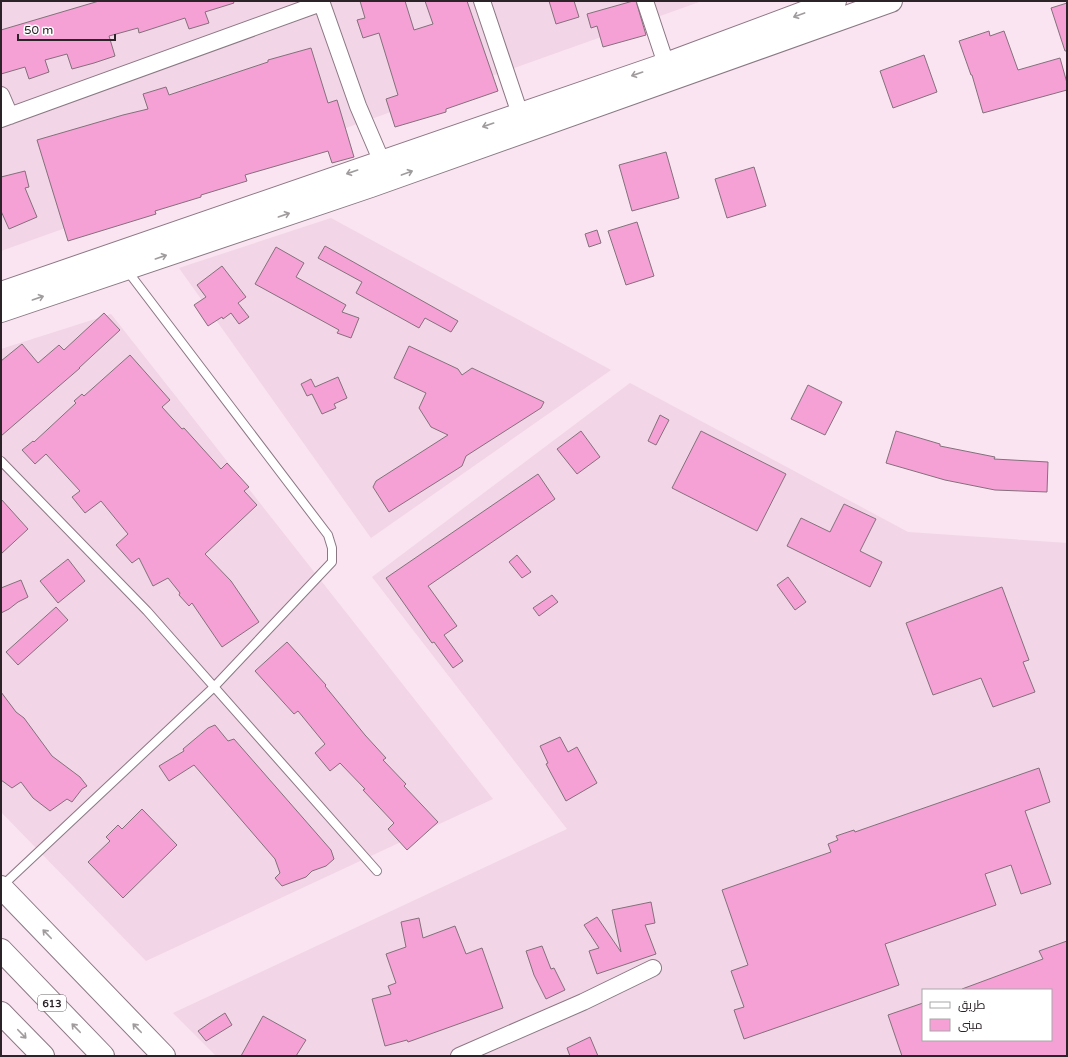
<svg xmlns="http://www.w3.org/2000/svg" width="1068" height="1057" font-family="'Varela Round',Cairo,sans-serif">
<style>
.built{fill:#f2d5e6;fill-rule:evenodd}
.building{fill:#f6a1d6;stroke:#83707b}
.lines{fill:none;stroke-linecap:round;stroke-linejoin:round}
.lane-casing{stroke:#8b7783;stroke-width:10}
.street-casing{stroke:#8b7783;stroke-width:18}
.secondary-casing{stroke:#8b7783;stroke-width:24}
.primary-casing{stroke:#8b7783;stroke-width:24}
.highway-casing{stroke:#8b7783;stroke-width:24}
.lane{stroke:#fff;stroke-width:8}
.street{stroke:#fff;stroke-width:16}
.secondary{stroke:#fff;stroke-width:22}
.primary{stroke:#fff;stroke-width:22}
.highway{stroke:#fff;stroke-width:22}
.oneway{stroke:#a09c9e}
.labels{text-anchor:middle;stroke-width:4;stroke-linejoin:round;paint-order:stroke}
.shield{fill:#fff;stroke:#6b6568;stroke-width:1}
.shield-label{font-size:10px;font-weight:bold;fill:#2b2328}
</style>
<rect width="100%" height="100%" fill="#fae4f1"/>
<path class="built" d="M 1,1 L 702,1 L 1,251 Z
M 331,218 L 611,370 L 371,538 L 179,268 Z
M 111,314 L 493,799 L 146,961 L 1,812 L 1,349 Z
M 630,383 L 908,532 L 1067,543 L 1067,1056 L 216,1056 L 173,1013 L 567,829 L 372,577 ZM 923,990 L 1051,990 L 1051,1040 L 923,1040 Z"/>
<path class="building" d="M 99,1 L 233,1 L 234,3 L 205,12 L 209,23 L 189,29 L 185,18 L 139,33 L 138,28 L 109,36 L 115,56 L 94,63 L 72,69 L 67,54 L 45,60 L 49,72 L 29,79 L 25,67 L 1,74 L 1,30 Z
M 360,1 L 405,1 L 414,30 L 433,24 L 425,1 L 467,1 L 498,91 L 446,109 L 446,112 L 395,127 L 386,99 L 398,95 L 379,33 L 363,38 L 357,20 L 365,18 Z
M 549,1 L 574,1 L 579,17 L 556,24 Z
M 633,1 L 636,1 L 646,35 L 603,47 L 597,26 L 591,28 L 587,14 Z
M 1067,3 L 1067,51 L 1065,51 L 1051,8 Z
M 989,31 L 990,36 L 1004,31 L 1018,70 L 1060,58 L 1067,83 L 1067,90 L 983,113 L 972,75 L 971,75 L 959,41 Z
M 311,48 L 328,103 L 337,100 L 354,157 L 332,163 L 328,151 L 245,175 L 247,181 L 201,195 L 201,197 L 155,211 L 156,214 L 68,241 L 37,140 L 123,115 L 148,109 L 143,94 L 166,87 L 169,95 L 268,62 L 268,60 Z
M 924,55 L 937,92 L 893,108 L 880,71 Z
M 666,152 L 679,198 L 632,211 L 619,165 Z
M 754,167 L 766,206 L 727,218 L 715,179 Z
M 25,171 L 29,187 L 25,188 L 37,217 L 9,229 L 1,211 L 1,177 Z
M 637,222 L 654,276 L 626,285 L 608,231 Z
M 597,230 L 601,243 L 589,247 L 585,234 Z
M 325,246 L 458,321 L 451,332 L 425,318 L 419,328 L 356,293 L 362,282 L 318,258 Z
M 276,247 L 304,263 L 296,277 L 346,305 L 342,312 L 359,318 L 351,338 L 337,333 L 339,330 L 255,284 Z
M 222,266 L 246,297 L 238,303 L 249,317 L 239,324 L 231,313 L 223,319 L 222,317 L 208,326 L 194,305 L 206,297 L 197,285 Z
M 104,313 L 120,330 L 79,368 L 80,368 L 1,436 L 1,361 L 22,344 L 38,363 L 59,345 L 64,350 Z
M 409,346 L 458,369 L 462,375 L 472,368 L 544,402 L 541,408 L 466,456 L 462,466 L 389,512 L 373,487 L 376,481 L 448,435 L 431,427 L 419,408 L 426,393 L 394,378 Z
M 130,355 L 170,400 L 162,407 L 182,429 L 184,428 L 221,469 L 227,463 L 249,487 L 244,491 L 257,505 L 205,554 L 231,581 L 259,622 L 222,647 L 192,603 L 189,606 L 179,595 L 180,593 L 168,578 L 153,586 L 139,558 L 132,563 L 116,545 L 128,534 L 101,501 L 85,513 L 72,497 L 80,491 L 46,454 L 35,464 L 22,450 L 33,441 L 34,442 L 76,403 L 74,401 L 82,394 L 84,396 Z
M 338,377 L 347,398 L 334,404 L 336,408 L 322,414 L 312,394 L 307,396 L 301,384 L 311,379 L 315,387 Z
M 808,385 L 842,402 L 825,435 L 791,419 Z
M 660,415 L 669,420 L 656,445 L 648,441 Z
M 581,431 L 600,457 L 577,474 L 557,449 Z
M 701,431 L 786,474 L 757,531 L 672,488 Z
M 896,431 L 940,444 L 940,446 L 995,457 L 994,459 L 1048,462 L 1047,492 L 995,490 L 945,480 L 886,463 Z
M 538,474 L 555,499 L 428,586 L 457,626 L 444,635 L 463,661 L 453,668 L 434,642 L 432,643 L 386,578 Z
M 1,499 L 28,529 L 1,554 Z
M 844,504 L 876,519 L 860,551 L 882,562 L 870,587 L 787,546 L 801,518 L 830,532 Z
M 517,555 L 531,572 L 522,578 L 509,562 Z
M 68,559 L 85,581 L 58,603 L 40,581 Z
M 788,577 L 806,602 L 795,610 L 777,585 Z
M 21,580 L 28,597 L 18,602 L 9,609 L 1,613 L 1,588 Z
M 1002,587 L 1029,660 L 1023,662 L 1035,692 L 993,707 L 981,678 L 933,695 L 906,623 Z
M 552,595 L 558,602 L 539,616 L 533,608 Z
M 56,607 L 68,620 L 18,665 L 6,652 Z
M 287,642 L 326,685 L 325,686 L 365,735 L 386,758 L 383,760 L 406,784 L 404,786 L 438,822 L 407,850 L 388,829 L 394,823 L 363,790 L 365,789 L 340,763 L 330,771 L 315,753 L 325,744 L 298,711 L 294,714 L 255,671 Z
M 1,692 L 16,712 L 24,718 L 52,756 L 80,777 L 87,786 L 82,789 L 72,802 L 67,799 L 50,811 L 33,798 L 21,782 L 12,788 L 1,780 Z
M 215,725 L 228,741 L 234,739 L 331,850 L 334,859 L 326,866 L 312,871 L 306,877 L 282,886 L 275,878 L 280,873 L 275,859 L 194,765 L 169,781 L 159,766 L 184,751 L 183,749 L 208,728 Z
M 560,737 L 568,752 L 577,747 L 597,783 L 566,801 L 546,764 L 548,763 L 540,746 Z
M 1039,768 L 1050,802 L 1025,811 L 1051,884 L 1021,894 L 1011,865 L 985,874 L 996,905 L 885,944 L 899,985 L 744,1039 L 734,1010 L 744,1007 L 731,971 L 748,965 L 722,890 L 831,852 L 828,844 L 838,840 L 836,836 L 854,830 L 855,832 Z
M 142,809 L 177,845 L 123,898 L 88,862 L 110,841 L 106,837 L 118,825 L 122,829 Z
M 651,902 L 655,923 L 645,925 L 656,954 L 597,974 L 589,951 L 599,948 L 584,925 L 597,917 L 621,952 L 612,910 Z
M 419,918 L 423,938 L 455,926 L 466,954 L 482,948 L 503,1008 L 408,1042 L 407,1040 L 385,1046 L 372,999 L 391,994 L 388,986 L 396,983 L 386,954 L 406,947 L 401,922 Z
M 1067,941 L 1067,1056 L 902,1056 L 888,1015 L 923,1003 L 923,1040 L 1051,1040 L 1051,990 L 962,990 L 962,989 L 1043,959 L 1039,951 Z
M 542,946 L 551,969 L 554,968 L 565,990 L 546,999 L 534,975 L 526,951 Z
M 225,1013 L 232,1025 L 206,1041 L 198,1031 L 211,1022 Z
M 263,1016 L 306,1040 L 296,1056 L 241,1056 Z
M 590,1037 L 598,1056 L 570,1056 L 567,1048 Z"/>
<g class="lines">
<g class="lane-casing">
<path id="lane" d="M 1,461 L 147,611 L 377,871
M 2,886 L 214,687 L 332,562 L 332,548 L 328,535 L 126,269"/>
</g>
<g class="street-casing">
<path id="street" d="M 321,1 L 358,106 L 382,162
M 482,1 L 520,114
M 645,1 L 666,64
M 1,95 L 10,116
M 1,119 L 321,3
M 459,1056 L 583,1002 L 653,968"/>
</g>
<g class="secondary-casing">
<path id="secondary" d="M 1,293 L 666,64 L 835,1
M 1,311 L 371,186 L 891,1"/>
</g>
<g class="primary-casing">
<path id="primary" d="M 1,887 L 164,1056"/>
</g>
<g class="highway-casing">
<path id="highway" d="M 1,950 L 103,1056
M 1,1013 L 43,1056"/>
</g>
<use href="#lane" class="lane"/>
<use href="#street" class="street"/>
<use href="#secondary" class="secondary"/>
<use href="#primary" class="primary"/>
<use href="#highway" class="highway"/>
</g>
<defs><path id="oneway-shaft" d="M-6 0H5M1.5-3L5.5 0L1.5 3" fill="none" stroke-width="1.6" stroke-linecap="round" stroke-linejoin="round"/></defs>
<g class="oneway">
<use href="#oneway-shaft" transform="translate(799 15) rotate(160)"/>
<use href="#oneway-shaft" transform="translate(637 74) rotate(161)"/>
<use href="#oneway-shaft" transform="translate(488 125) rotate(161)"/>
<use href="#oneway-shaft" transform="translate(352 172) rotate(161)"/>
<use href="#oneway-shaft" transform="translate(407 173) rotate(-20)"/>
<use href="#oneway-shaft" transform="translate(284 215) rotate(-19)"/>
<use href="#oneway-shaft" transform="translate(161 257) rotate(-19)"/>
<use href="#oneway-shaft" transform="translate(38 298) rotate(-19)"/>
<use href="#oneway-shaft" transform="translate(47 934) rotate(-134)"/>
<use href="#oneway-shaft" transform="translate(76 1028) rotate(-134)"/>
<use href="#oneway-shaft" transform="translate(137 1028) rotate(-134)"/>
<use href="#oneway-shaft" transform="translate(22 1034) rotate(46)"/>
</g>
<g class="labels">
<rect class="shield" x="38" y="995" width="28" height="16" rx="3"/>
<g class="shield-label">
<text x="52" y="1007">613</text>
</g>
</g>
<rect width="1068" height="1057" fill="none" stroke="#2b2328" stroke-width="4"/>
<rect x="922" y="989" width="130" height="52" fill="#ffffff" stroke="#aaa7a9"/>
<rect x="930" y="1002" width="20" height="6" fill="#ffffff" stroke="#aaa7a9"/>
<text x="958" y="1009" font-size="12" fill="#2b2328">طريق</text>
<rect x="930" y="1019" width="20" height="12" fill="#f6a1d6" stroke="#aaa7a9"/>
<text x="958" y="1029" font-size="12" fill="#2b2328">مبنى</text>
<path d="M18 34v6h97v-6" fill="none" stroke="#2b2328" stroke-width="2"/>
<text x="24" y="34" font-size="12" fill="#2b2328" stroke="#ffffff" stroke-width="3" paint-order="stroke">50 m</text>
</svg>
